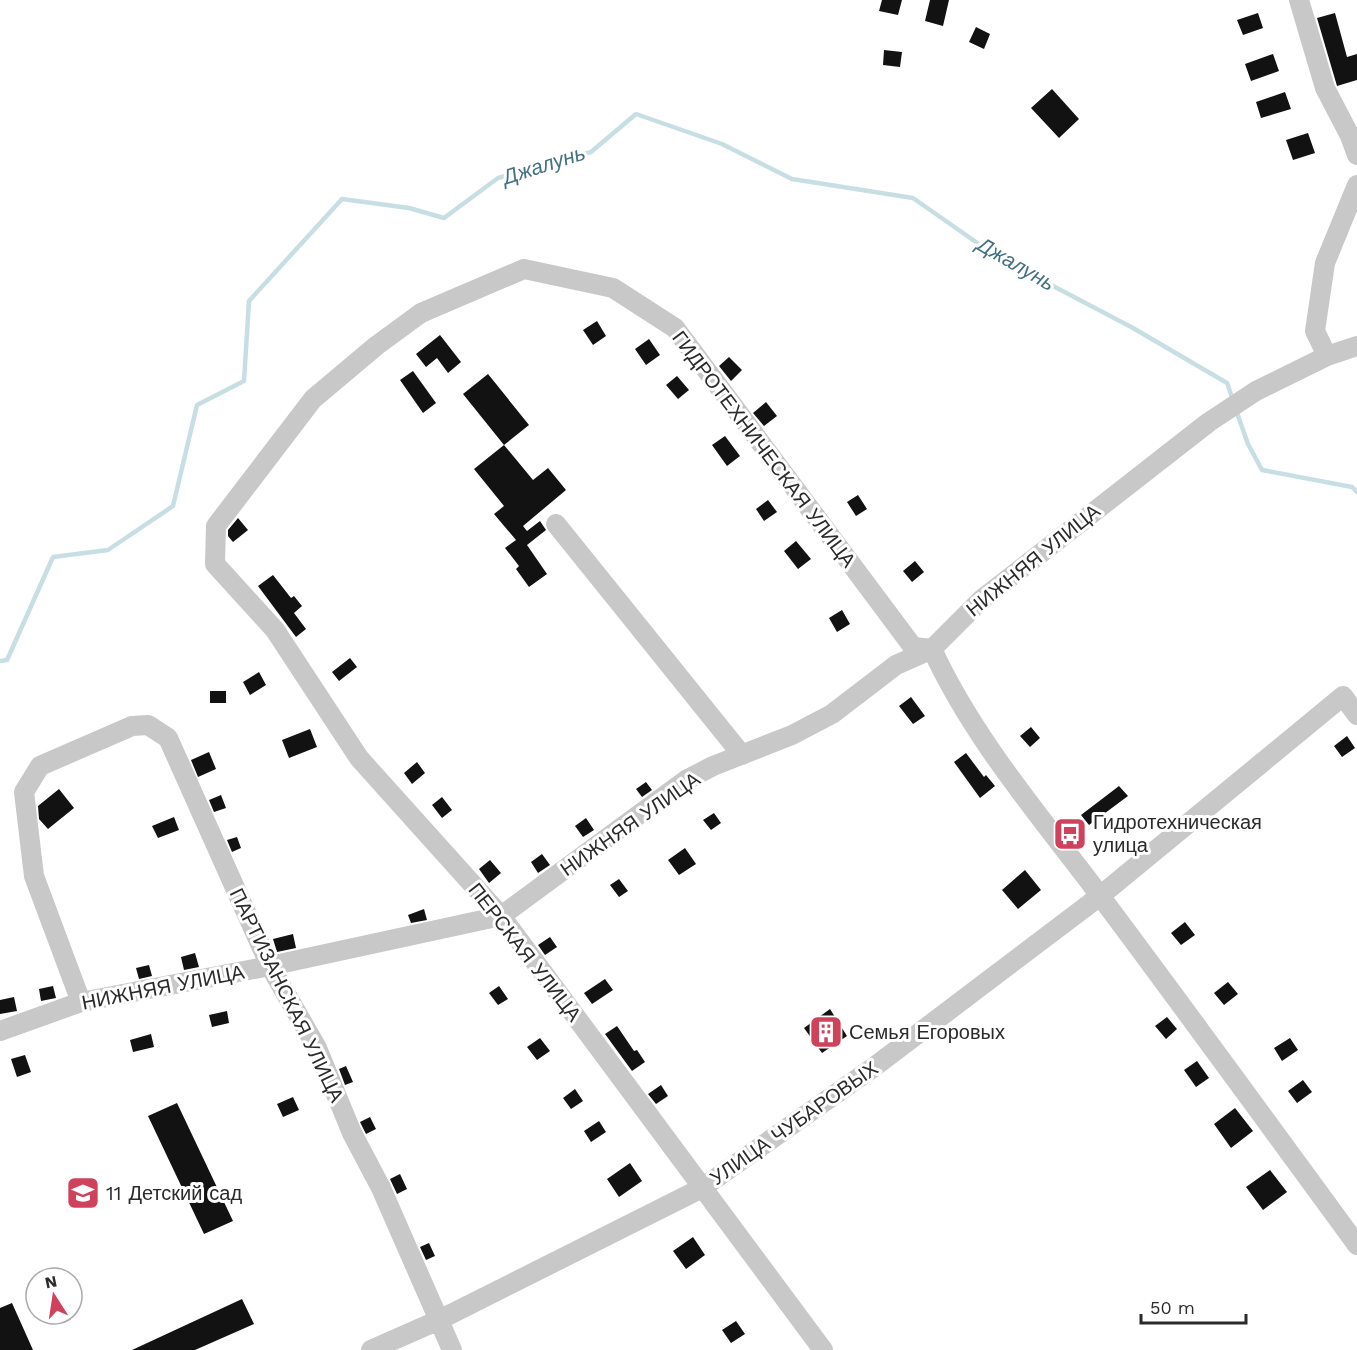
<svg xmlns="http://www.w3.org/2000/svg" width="1357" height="1350" font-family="'Work Sans',sans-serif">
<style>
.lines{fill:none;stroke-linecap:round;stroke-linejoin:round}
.stream{stroke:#c8dee5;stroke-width:4.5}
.building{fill:#121212}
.minor{stroke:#c8c8c8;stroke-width:20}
.labels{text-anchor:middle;stroke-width:6;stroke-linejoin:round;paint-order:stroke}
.street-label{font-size:20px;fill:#2b2b2b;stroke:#fff}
.poi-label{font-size:20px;fill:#2b2b2b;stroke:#fff;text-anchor:start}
.water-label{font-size:21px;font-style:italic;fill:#447283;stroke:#fff}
</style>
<rect width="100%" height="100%" fill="#fff"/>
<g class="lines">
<path class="stream" d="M 1236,410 L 1248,444 L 1262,470 L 1352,487 L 1357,492
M 0,661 L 7,660 L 53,557 L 108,550 L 173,506 L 197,405 L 244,381 L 249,301 L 342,199 L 409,208 L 444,218 L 498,178 L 591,152 L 636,114 L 722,144 L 792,179 L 913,198 L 996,256 L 1133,328 L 1227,383 L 1233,400"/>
</g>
<path class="building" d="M 882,0 L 902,0 L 898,15 L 879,11 Z
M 930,0 L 949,0 L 943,26 L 925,21 Z
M 1258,13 L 1263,28 L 1243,35 L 1237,20 Z
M 1335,13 L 1347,57 L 1357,54 L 1357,80 L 1337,86 L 1317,18 Z
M 976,27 L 990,34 L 984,49 L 969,42 Z
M 884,50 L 902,52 L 900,67 L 883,65 Z
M 1273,54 L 1279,71 L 1251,81 L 1245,64 Z
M 1052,89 L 1079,119 L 1059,138 L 1031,108 Z
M 1285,92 L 1291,109 L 1261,118 L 1256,102 Z
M 1308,133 L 1315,153 L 1293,160 L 1286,140 Z
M 597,321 L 606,336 L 593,345 L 583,330 Z
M 440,335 L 461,362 L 448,373 L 437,358 L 426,367 L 416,354 Z
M 649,339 L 660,355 L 646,365 L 635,349 Z
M 729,357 L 742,370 L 731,381 L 719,366 Z
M 413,371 L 436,403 L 423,413 L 400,380 Z
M 488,374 L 529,425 L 504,445 L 463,394 Z
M 677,376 L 689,390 L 678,399 L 666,385 Z
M 766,402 L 777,416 L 764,426 L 753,413 Z
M 725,436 L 740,456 L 727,466 L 712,445 Z
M 504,445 L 533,480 L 548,468 L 566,490 L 523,526 L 527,531 L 540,521 L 546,530 L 527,545 L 547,574 L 529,587 L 516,569 L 519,566 L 505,548 L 516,540 L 494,514 L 504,506 L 474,469 Z
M 858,495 L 867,509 L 856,516 L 847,502 Z
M 768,500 L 777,512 L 764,521 L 756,509 Z
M 238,518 L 248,530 L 233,542 L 228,536 L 228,530 Z
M 796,541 L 811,559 L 798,569 L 784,551 Z
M 915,561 L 924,572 L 912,582 L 903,571 Z
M 273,575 L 291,598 L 294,596 L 302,606 L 294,613 L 306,629 L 296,637 L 258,586 Z
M 842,610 L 850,624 L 837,632 L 829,618 Z
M 350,658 L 357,667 L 339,681 L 332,672 Z
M 259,672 L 266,685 L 250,695 L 243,682 Z
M 210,691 L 226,691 L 226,703 L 210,703 Z
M 911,697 L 925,716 L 913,724 L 899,706 Z
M 1031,727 L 1040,738 L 1030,747 L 1020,736 Z
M 310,729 L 317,747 L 289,758 L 282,740 Z
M 1347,736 L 1355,748 L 1342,757 L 1334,746 Z
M 209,752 L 216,769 L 198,777 L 191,760 Z
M 966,753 L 984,777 L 986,775 L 995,786 L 980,798 L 954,762 Z
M 417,762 L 425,773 L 412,784 L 404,773 Z
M 646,782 L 652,790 L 642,797 L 636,789 Z
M 1119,786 L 1128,796 L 1089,825 L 1081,815 Z
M 59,789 L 74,808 L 48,829 L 39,819 L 38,806 Z
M 221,795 L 226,808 L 214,812 L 209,800 Z
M 442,797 L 452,810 L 442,818 L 432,805 Z
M 714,813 L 721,823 L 711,830 L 703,820 Z
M 174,817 L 179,830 L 158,838 L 152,826 Z
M 586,818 L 594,830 L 583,837 L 575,826 Z
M 237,837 L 241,848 L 232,852 L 227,840 Z
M 685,848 L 696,864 L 679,875 L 668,860 Z
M 542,854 L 550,865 L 538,873 L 531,862 Z
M 490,860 L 501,873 L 489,883 L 479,869 Z
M 1025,870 L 1041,890 L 1018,909 L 1002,890 Z
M 619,879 L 628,891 L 619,897 L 610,885 Z
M 424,909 L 427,920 L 411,923 L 408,915 Z
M 1185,922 L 1195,935 L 1181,945 L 1171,933 Z
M 293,934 L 296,948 L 277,952 L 273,939 Z
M 550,937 L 557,947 L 545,955 L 538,945 Z
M 195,953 L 199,967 L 184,970 L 181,957 Z
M 149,965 L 152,976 L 139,979 L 136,968 Z
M 605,979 L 613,990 L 592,1004 L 584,993 Z
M 1228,982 L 1238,994 L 1224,1005 L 1214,993 Z
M 53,986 L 56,998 L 41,1001 L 39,989 Z
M 499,986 L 508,999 L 498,1005 L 489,993 Z
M 14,997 L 17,1011 L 0,1014 L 0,1000 Z
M 830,1009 L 847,1036 L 822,1053 L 804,1028 Z
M 227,1011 L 229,1023 L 212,1027 L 209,1015 Z
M 1167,1017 L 1177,1029 L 1166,1039 L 1155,1026 Z
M 617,1026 L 634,1051 L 637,1050 L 645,1062 L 632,1071 L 605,1034 Z
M 151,1034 L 154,1047 L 133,1052 L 130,1040 Z
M 540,1038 L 550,1051 L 537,1060 L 527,1047 Z
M 1290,1038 L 1298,1050 L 1282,1061 L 1274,1048 Z
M 25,1055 L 31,1072 L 17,1077 L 11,1059 Z
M 1197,1061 L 1209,1078 L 1196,1087 L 1184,1070 Z
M 346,1066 L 353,1082 L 345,1085 L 339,1069 Z
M 1303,1080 L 1312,1092 L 1297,1103 L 1288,1091 Z
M 661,1085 L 668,1096 L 656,1104 L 648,1094 Z
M 575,1089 L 583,1101 L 571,1109 L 563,1098 Z
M 293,1097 L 299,1110 L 283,1117 L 277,1104 Z
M 177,1103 L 233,1221 L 204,1234 L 148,1116 Z
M 1235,1108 L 1253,1131 L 1231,1148 L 1214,1124 Z
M 370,1117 L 376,1129 L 366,1134 L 360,1122 Z
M 599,1121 L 606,1132 L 591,1142 L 584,1131 Z
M 630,1163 L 642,1181 L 619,1197 L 607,1179 Z
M 1270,1170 L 1287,1192 L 1263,1210 L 1246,1187 Z
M 400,1174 L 407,1189 L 397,1194 L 390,1179 Z
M 693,1237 L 705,1255 L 686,1269 L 673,1251 Z
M 429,1243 L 435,1256 L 426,1260 L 420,1247 Z
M 242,1299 L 254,1324 L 195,1350 L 132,1350 Z
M 12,1303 L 33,1350 L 0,1350 L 0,1308 Z
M 736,1321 L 745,1334 L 731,1343 L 722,1330 Z"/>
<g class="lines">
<path class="minor" d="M 1299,0 L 1325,88 L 1350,136 L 1357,155
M 1327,356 L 1315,331 L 1325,263 L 1357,185
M 556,524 L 742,755
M 932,649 C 974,740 1041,817 1101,897 C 1187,1012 1272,1129 1357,1245
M 81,1002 L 34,876 L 24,792 L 40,766 L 132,726 L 148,725 L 168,738 L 270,966 L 317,1048 L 352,1133 L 381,1188 L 452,1350
M 0,1031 L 81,1002 L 270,966 L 501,916 L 686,780 L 713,766 L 792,735 L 832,714 L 896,665 L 932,649 L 981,600 L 1209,422 L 1256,391 L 1327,356 L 1357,346
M 371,1350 L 439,1320 L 702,1188 L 874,1067 L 1100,896 L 1343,696 L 1357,715
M 823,1350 L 501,916 L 359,758 L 275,630 L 215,564 L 216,526 L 313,399 L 376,346 L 421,313 L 524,269 L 613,288 L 675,328 L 913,647 L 932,649"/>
</g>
<defs>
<g id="bus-square" transform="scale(1.725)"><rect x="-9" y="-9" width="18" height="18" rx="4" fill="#ce425c" stroke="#fff"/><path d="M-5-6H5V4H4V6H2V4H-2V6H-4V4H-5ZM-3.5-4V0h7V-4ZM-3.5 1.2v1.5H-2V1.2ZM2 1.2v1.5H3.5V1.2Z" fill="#fff"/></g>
<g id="building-square" transform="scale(1.725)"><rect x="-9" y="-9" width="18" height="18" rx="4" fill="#ce425c" stroke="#fff"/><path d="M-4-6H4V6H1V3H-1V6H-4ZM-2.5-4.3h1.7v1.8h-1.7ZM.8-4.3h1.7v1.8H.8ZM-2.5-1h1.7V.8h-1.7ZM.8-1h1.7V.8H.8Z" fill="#fff"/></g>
<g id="school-square" transform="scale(1.725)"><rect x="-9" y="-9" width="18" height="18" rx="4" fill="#ce425c" stroke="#fff"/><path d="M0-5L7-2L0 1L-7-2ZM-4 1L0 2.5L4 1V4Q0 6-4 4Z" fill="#fff"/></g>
</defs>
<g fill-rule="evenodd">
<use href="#bus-square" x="1070" y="834"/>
<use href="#building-square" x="826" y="1032"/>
<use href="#school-square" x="83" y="1193"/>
</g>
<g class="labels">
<g class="street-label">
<text transform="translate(764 449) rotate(53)" y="7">ГИДРОТЕХНИЧЕСКАЯ УЛИЦА</text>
<text transform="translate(1033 560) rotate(-39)" y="7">НИЖНЯЯ УЛИЦА</text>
<text transform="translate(630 824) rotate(-35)" y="7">НИЖНЯЯ УЛИЦА</text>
<text transform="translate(525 952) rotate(52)" y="7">ПЕРСКАЯ УЛИЦА</text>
<text transform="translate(163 987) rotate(-11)" y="7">НИЖНЯЯ УЛИЦА</text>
<text transform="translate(287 995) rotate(64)" y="7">ПАРТИЗАНСКАЯ УЛИЦА</text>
<text transform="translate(794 1123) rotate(-35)" y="7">УЛИЦА ЧУБАРОВЫХ</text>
</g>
<g class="poi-label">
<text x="1093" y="829">Гидротехническая<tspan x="1093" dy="23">улица</tspan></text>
<text x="849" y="1039">Семья Егоровых</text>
<text x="106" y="1200">11 Детский сад</text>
</g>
<g class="water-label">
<text transform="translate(544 165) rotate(-18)" y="7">Джалунь</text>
<text transform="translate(1016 264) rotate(30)" y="7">Джалунь</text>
</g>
</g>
<g transform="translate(54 1296) rotate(348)"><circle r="28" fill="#ffffff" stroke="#aaaaaa" stroke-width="1.5"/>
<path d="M0-4.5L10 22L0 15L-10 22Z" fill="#ce425c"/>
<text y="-9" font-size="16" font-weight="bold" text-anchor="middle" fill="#2b2b2b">N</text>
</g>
<path d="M1141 1314v9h105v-9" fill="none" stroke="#2b2b2b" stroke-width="3"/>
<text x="1150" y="1314" font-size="18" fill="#2b2b2b" stroke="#ffffff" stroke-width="4.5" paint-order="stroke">50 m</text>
</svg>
